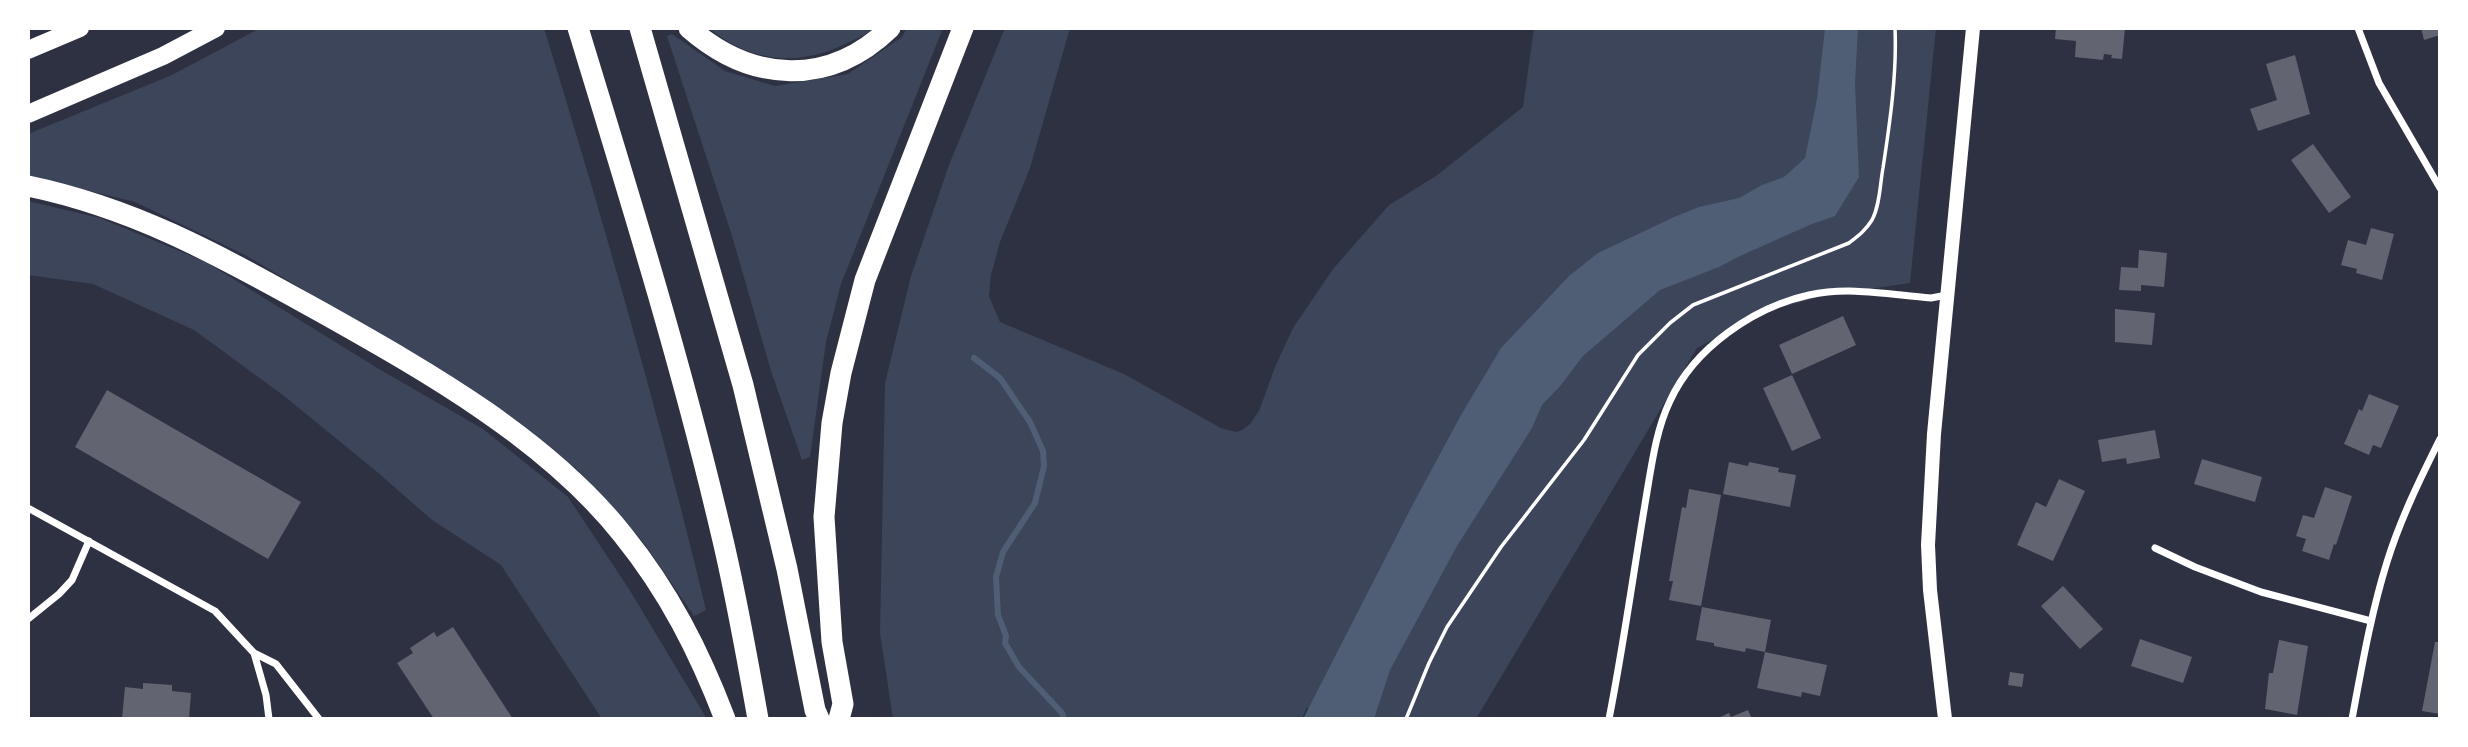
<svg xmlns="http://www.w3.org/2000/svg" width="2468" height="747" font-family="Mulish,sans-serif">
<style>
.green{fill:#3c4559}
.water{fill:#4f5d75}
.lines{fill:none;stroke-linecap:round;stroke-linejoin:round}
.stream{stroke:#4f5d75;stroke-width:6}
.building{fill:#626471}
.path{stroke:#fff;stroke-width:3.5}
.minor{stroke:#fff;stroke-width:7}
.secondary{stroke:#fff;stroke-width:14}
.primary{stroke:#fff;stroke-width:18}
.motorway{stroke:#fff;stroke-width:21}
</style>
<rect width="100%" height="100%" fill="#2d3142"/>
<path class="green" d="M 260,28 L 544,28 C 603,220 659,414 706,610 L 694,616 L 643,542 L 578,470 L 474,392 L 247,256 L 135,202 L 28,176 L 28,134 L 172,75 Z
M 709,28 L 873,28 C 866,36 855,39 845,44 C 800,67 748,62 709,28 Z
M 907,28 L 943,28 L 841,284 L 826,342 L 810,457 L 802,460 L 771,371 L 732,236 L 667,36 L 672,34 L 725,71 L 775,86 L 848,74 L 902,37 Z
M 1005,28 L 1070,28 L 1030,168 L 1000,242 L 991,275 L 989,296 L 1000,322 L 1124,374 L 1221,428 L 1236,432 L 1242,430 L 1250,424 L 1259,411 L 1275,367 L 1293,328 L 1333,269 L 1389,205 L 1436,176 L 1523,107 L 1534,28 L 1936,28 L 1910,283 L 1823,296 L 1767,311 L 1697,348 L 1476,719 L 1320,719 L 1307,707 L 1302,719 L 893,719 L 880,633 L 885,383 L 911,276 L 949,165 Z
M 28,201 L 100,218 L 206,262 L 379,369 L 483,429 L 568,497 L 629,589 L 707,719 L 602,719 L 501,565 L 432,520 L 376,471 L 284,396 L 194,330 L 93,284 L 28,275 Z"/>
<path class="water" d="M 1825,28 L 1858,28 L 1855,84 L 1859,177 L 1835,216 L 1812,224 L 1740,256 L 1719,267 L 1660,290 L 1583,356 L 1561,385 L 1542,405 L 1532,428 L 1457,546 L 1390,670 L 1374,719 L 1303,719 L 1412,506 L 1461,415 L 1501,348 L 1569,276 L 1598,253 L 1674,217 L 1699,207 L 1739,198 L 1762,185 L 1784,177 L 1805,158 L 1817,99 Z"/>
<g class="lines">
<path class="stream" d="M 974,358 L 1000,378 L 1030,422 L 1043,451 L 1044,466 L 1035,503 L 1003,552 L 996,577 L 998,615 L 1006,636 L 1005,643 L 1019,667 L 1062,713 L 1064,719"/>
</g>
<path class="building" d="M 2056,28 L 2125,28 L 2122,59 L 2111,58 L 2112,55 L 2104,54 L 2103,60 L 2075,57 L 2076,41 L 2055,39 Z
M 2421,28 L 2440,28 L 2440,35 L 2424,40 Z
M 2295,55 L 2310,114 L 2258,131 L 2250,109 L 2277,100 L 2266,64 Z
M 2313,144 L 2351,197 L 2329,213 L 2291,160 Z
M 2371,228 L 2394,234 L 2382,280 L 2356,273 L 2357,269 L 2341,265 L 2348,240 L 2366,245 Z
M 2139,250 L 2167,253 L 2164,287 L 2141,285 L 2141,291 L 2119,290 L 2121,267 L 2138,268 Z
M 2115,309 L 2155,313 L 2152,345 L 2115,342 Z
M 1843,316 L 1856,345 L 1792,374 L 1779,345 Z
M 1792,375 L 1821,438 L 1792,451 L 1763,388 Z
M 107,390 L 301,502 L 268,559 L 75,447 Z
M 2369,394 L 2399,406 L 2381,448 L 2373,445 L 2369,455 L 2344,444 L 2359,409 L 2362,411 Z
M 2155,430 L 2160,458 L 2127,464 L 2126,458 L 2102,462 L 2098,440 Z
M 2202,459 L 2262,477 L 2255,502 L 2194,484 Z
M 1729,462 L 1748,466 L 1749,462 L 1779,468 L 1778,472 L 1796,475 L 1790,507 L 1723,494 Z
M 2059,479 L 2085,491 L 2053,561 L 2017,545 L 2036,502 L 2046,507 Z
M 2325,487 L 2352,496 L 2336,545 L 2334,544 L 2329,560 L 2302,551 L 2306,539 L 2296,536 L 2303,515 L 2314,518 Z
M 1689,489 L 1721,495 L 1701,606 L 1669,600 L 1673,581 L 1669,581 L 1682,507 L 1686,508 Z
M 2063,586 L 2103,629 L 2080,649 L 2041,606 Z
M 1702,607 L 1771,620 L 1765,652 L 1746,648 L 1745,652 L 1714,646 L 1714,643 L 1696,640 Z
M 453,627 L 513,719 L 434,719 L 397,663 L 413,653 L 410,648 L 434,632 L 437,637 Z
M 2140,639 L 2192,657 L 2183,683 L 2131,666 Z
M 2279,640 L 2308,646 L 2297,715 L 2265,709 L 2269,673 L 2273,673 Z
M 2435,642 L 2440,642 L 2440,714 L 2422,711 Z
M 1765,652 L 1827,665 L 1820,696 L 1802,692 L 1801,697 L 1757,688 Z
M 2010,672 L 2024,674 L 2022,687 L 2008,685 Z
M 143,683 L 172,685 L 172,691 L 191,693 L 189,719 L 122,719 L 125,687 L 143,689 Z
M 1748,710 L 1752,719 L 1716,719 L 1729,713 L 1731,717 Z"/>
<g class="lines">
<path class="path" d="M 1406,719 L 1429,663 L 1447,627 L 1501,547 L 1584,440 L 1638,355 L 1670,323 L 1693,305 L 1849,243 C 1858,236 1866,230 1872,220 C 1880,205 1880,184 1883,168 C 1890,122 1897,74 1895,28"/>
<path class="minor" d="M 2358,28 L 2379,83 L 2440,188
M 28,508 L 215,611 L 254,653 L 276,664 L 319,719
M 2155,548 L 2195,567 L 2261,592 L 2371,621
M 28,619 L 59,594 L 72,580 L 89,541
M 254,653 L 266,695 L 269,719
M 1609,719 C 1623,648 1633,576 1645,504 C 1651,470 1655,432 1670,401 C 1694,348 1754,307 1809,295 C 1850,286 1891,295 1931,298 L 1947,295
M 2352,719 C 2362,666 2371,613 2387,562 C 2400,520 2420,479 2440,439"/>
<path class="secondary" d="M 1945,719 L 1930,590 L 1928,545 L 1934,434 L 1973,28"/>
<path class="primary" d="M 28,50 L 80,28
M 28,114 L 163,56 L 216,28"/>
<path class="motorway" d="M 578,28 C 629,195 681,362 721,532 C 736,594 747,657 758,719
M 640,28 L 743,385 L 787,569 L 815,710 L 819,719
M 689,28 C 752,83 829,87 890,28
M 28,186 C 139,209 225,259 323,313 C 428,372 548,440 623,535 C 669,592 699,651 725,719
M 839,719 L 843,704 L 832,642 L 824,517 L 832,423 L 841,373 L 865,280 L 963,28"/>
</g>
<rect width="2468" height="747" fill="none" stroke="#ffffff" stroke-width="60"/>
</svg>
